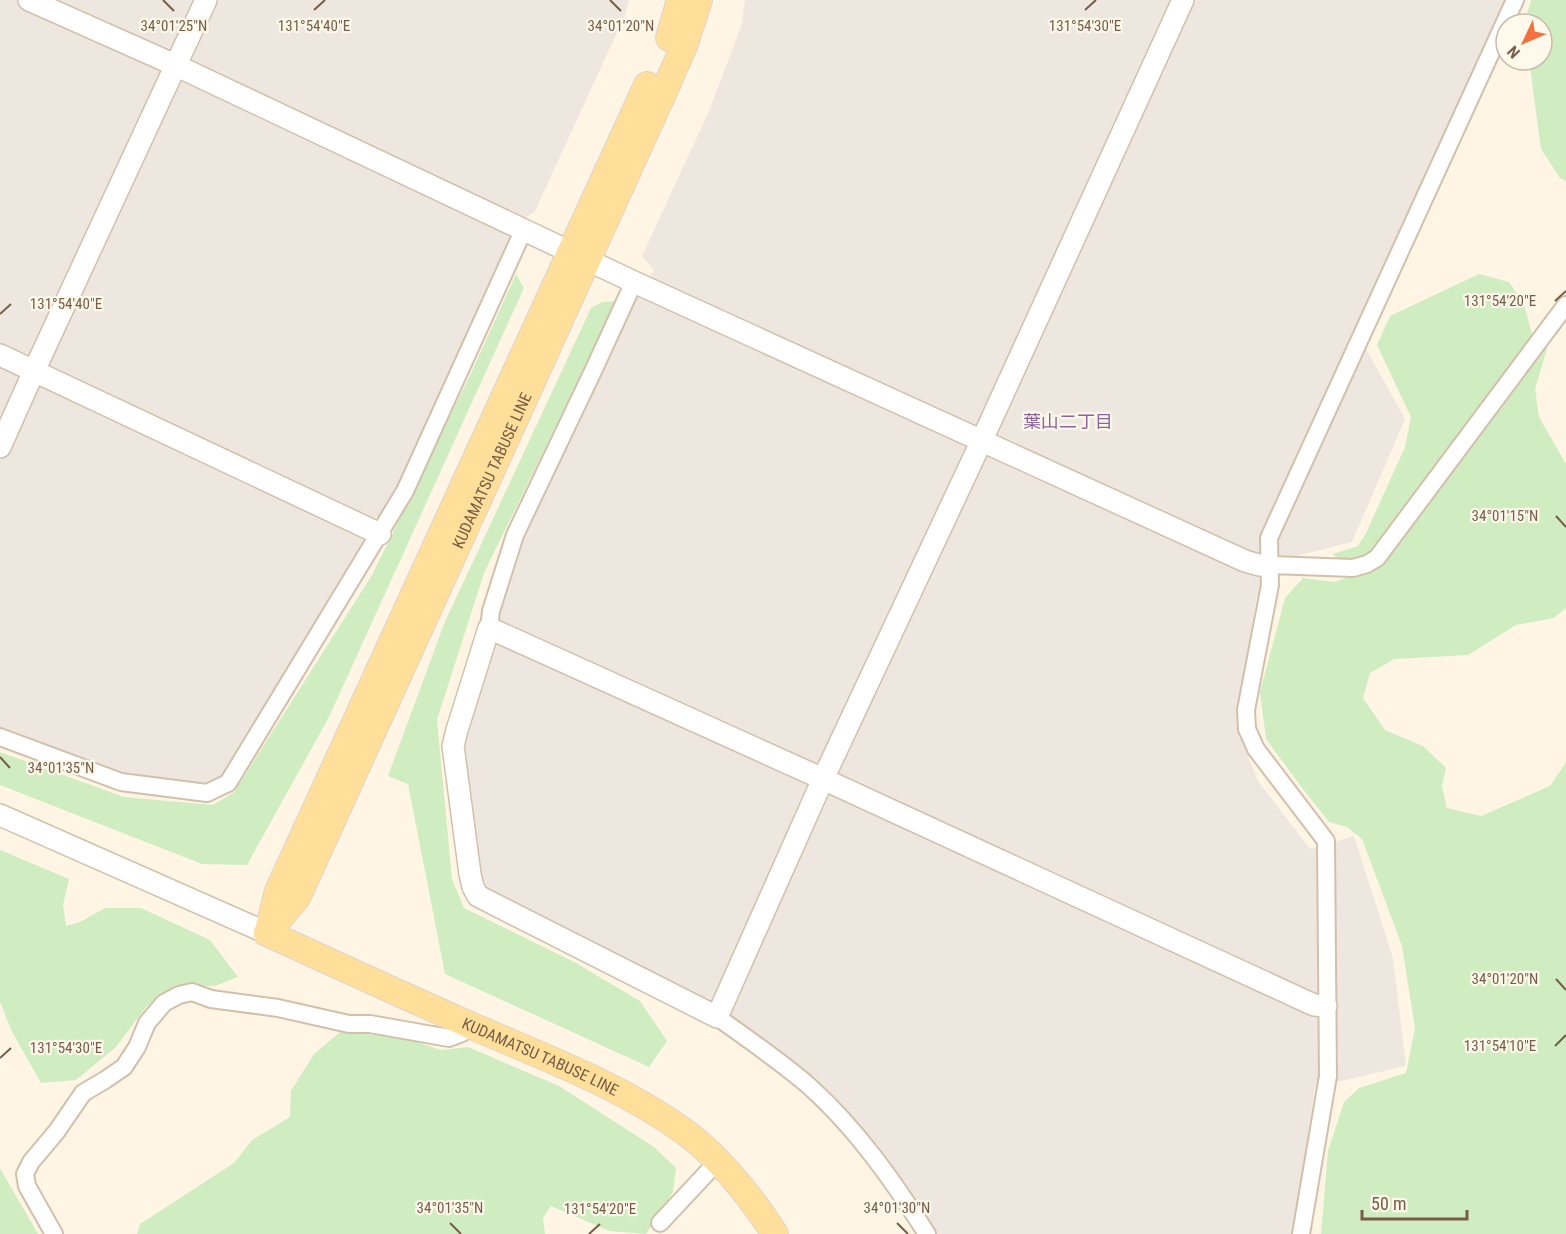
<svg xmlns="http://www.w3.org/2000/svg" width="1566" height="1234" font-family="'Roboto Condensed','Noto Sans JP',sans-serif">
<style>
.industrial{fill:#ede7df}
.green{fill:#d0edc1}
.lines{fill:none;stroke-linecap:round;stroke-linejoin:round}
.minor-casing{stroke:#d3c0ab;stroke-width:20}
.tertiary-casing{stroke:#d3c0ab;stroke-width:24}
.primary-casing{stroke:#dcd5cf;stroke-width:28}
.minor{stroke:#fff;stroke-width:16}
.tertiary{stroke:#fff;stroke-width:21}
.primary{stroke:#ffdf9a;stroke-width:26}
.ticks{fill:none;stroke:#795c47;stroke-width:2}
.labels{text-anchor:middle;stroke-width:4.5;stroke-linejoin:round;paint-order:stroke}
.street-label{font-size:16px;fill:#795c47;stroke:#fff9ec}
.neighbourhood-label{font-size:18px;fill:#8d629d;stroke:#fff9ec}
.ticks-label{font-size:15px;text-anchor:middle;fill:#795c47;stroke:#fff9ec;stroke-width:4.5;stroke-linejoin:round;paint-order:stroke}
</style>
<rect width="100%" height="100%" fill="#fef5e4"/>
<path class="industrial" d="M 0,0 L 629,0 L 625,15 L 535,211 L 527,217 L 513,245 L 387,513 L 376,517 L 362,537 L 366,549 L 224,780 L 205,791 L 119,778 L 0,732 Z
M 745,0 L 1509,0 L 1353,335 L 1366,349 L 1405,419 L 1352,542 L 1292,557 L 1256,599 L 1239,713 L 1250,762 L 1258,781 L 1310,849 L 1354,836 L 1393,958 L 1406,1066 L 1315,1087 L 1293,1234 L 935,1234 L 932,1232 L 879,1147 L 831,1094 L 754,1033 L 484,893 L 476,876 L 459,739 L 494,615 L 547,477 L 631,299 L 640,296 L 654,270 L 642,256 L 709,111 L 742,24 Z"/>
<path class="green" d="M 1531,0 L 1566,0 L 1566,181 L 1560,178 L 1541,149 L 1529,60 L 1542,60 L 1542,24 L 1527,24 L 1527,13 Z
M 516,274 L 524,288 L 329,717 L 247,865 L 202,864 L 0,785 L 0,752 L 124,797 L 213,805 L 234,792 L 372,575 L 472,371 Z
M 1479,274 L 1509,282 L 1524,304 L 1533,338 L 1547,349 L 1535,389 L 1539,417 L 1566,464 L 1566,608 L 1554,618 L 1516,625 L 1468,655 L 1394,659 L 1370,673 L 1363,698 L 1385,730 L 1423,746 L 1446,768 L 1442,786 L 1447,808 L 1481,816 L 1550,786 L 1566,762 L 1566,1234 L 1321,1234 L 1328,1151 L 1344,1102 L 1359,1088 L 1406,1073 L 1415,1028 L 1402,946 L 1362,839 L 1347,827 L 1329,822 L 1299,784 L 1266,739 L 1260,692 L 1285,598 L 1303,578 L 1334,582 L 1354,575 L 1333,554 L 1358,546 L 1366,533 L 1405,447 L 1411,417 L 1377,345 L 1390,316 Z
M 617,301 L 484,573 L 437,720 L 452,879 L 464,908 L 576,963 L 640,1001 L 667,1041 L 649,1067 L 445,974 L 408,784 L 388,776 L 444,624 L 591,308 L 602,302 Z
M 0,850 L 69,879 L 63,905 L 66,926 L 80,922 L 105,908 L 141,908 L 210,940 L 238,977 L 215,986 L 176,985 L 146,1007 L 116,1047 L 76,1080 L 41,1083 L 11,1030 L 0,1001 Z
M 340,1032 L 402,1037 L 441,1050 L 468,1047 L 559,1086 L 654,1147 L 676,1168 L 673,1192 L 646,1234 L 609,1231 L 551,1206 L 543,1218 L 545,1234 L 137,1234 L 140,1224 L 234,1163 L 252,1140 L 290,1117 L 291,1091 L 314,1054 Z
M 0,1168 L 5,1177 L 38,1234 L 0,1234 Z"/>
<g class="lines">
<g class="minor-casing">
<path id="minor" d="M 1271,565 L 1353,568 L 1367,564 L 1377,558 L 1566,305
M 489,628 L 491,611 L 515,535 L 594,369 L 634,282
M 0,737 L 121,782 L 207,793 L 228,783 L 405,491 L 524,229
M 717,1017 C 748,1039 780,1061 809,1086 C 857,1129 893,1181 927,1234
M 660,1223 L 717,1162
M 54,1234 L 27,1186 L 25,1174 L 31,1162 L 57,1131 L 83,1093 L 105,1080 L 124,1067 L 137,1047 L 147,1023 L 164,1003 L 179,995 L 192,992 L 211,999 L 278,1008 L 349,1024 L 370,1024 L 449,1038 L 462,1033 L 469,1024
M 1301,1234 L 1328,1076 L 1326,841 L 1256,749 L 1247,729 L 1246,710 L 1270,585 L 1269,538 L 1515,0"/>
</g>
<g class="tertiary-casing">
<path id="tertiary" d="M 29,0 L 175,65 L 634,282 L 1245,561 L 1259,565 L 1271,565
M 1183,0 L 982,440 L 823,779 L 717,1017 L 478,896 L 473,887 L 470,874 L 453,746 L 457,730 L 489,628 L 823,779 L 1314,1005 L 1326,1006
M 0,355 L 380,534
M 0,447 L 34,371 L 206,0
M 0,815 L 267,933"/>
</g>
<g class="primary-casing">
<g id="primary">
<path d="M 669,38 L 680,0"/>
<path d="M 269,927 L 278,891 L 647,85"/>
<path id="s1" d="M 267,933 L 297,898 L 667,85 L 684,46 L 699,0"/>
<path id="s2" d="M 267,933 C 335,964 402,995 470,1025 C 543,1057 620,1085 685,1132 C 721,1159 751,1197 775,1234"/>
</g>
</g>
<use href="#minor" class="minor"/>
<use href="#tertiary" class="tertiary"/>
<use href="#primary" class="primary"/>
</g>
<path class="ticks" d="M 163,0 L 174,11M 610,0 L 621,11M 314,10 L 325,0M 1085,10 L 1096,0M 1555,301 L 1566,291M 0,314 L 11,304M 1556,516 L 1566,527M 0,757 L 10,768M 1556,979 L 1566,990M 1555,1046 L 1566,1035M 0,1058 L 11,1048M 450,1223 L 461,1234M 897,1223 L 908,1234M 589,1234 L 600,1224"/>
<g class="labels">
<g class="street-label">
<text dy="6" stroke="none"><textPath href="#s1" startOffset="516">KUDAMATSU TABUSE LINE</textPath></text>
<text dy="6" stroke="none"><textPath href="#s2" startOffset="300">KUDAMATSU TABUSE LINE</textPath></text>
</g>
<g class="neighbourhood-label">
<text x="1068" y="428">葉山二丁目</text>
</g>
</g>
<g class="ticks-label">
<text x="314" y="31">131°54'40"E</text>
<text x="1085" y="31">131°54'30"E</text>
<text x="174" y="31">34°01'25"N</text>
<text x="621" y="31">34°01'20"N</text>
<text x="1500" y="306">131°54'20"E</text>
<text x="66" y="309">131°54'40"E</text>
<text x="1505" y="521">34°01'15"N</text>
<text x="61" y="773">34°01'35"N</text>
<text x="1505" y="984">34°01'20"N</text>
<text x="1500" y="1051">131°54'10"E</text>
<text x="66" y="1053">131°54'30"E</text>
<text x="450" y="1213">34°01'35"N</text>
<text x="897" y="1213">34°01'30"N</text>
<text x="600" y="1214">131°54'20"E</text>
</g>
<g transform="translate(1524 42) rotate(226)"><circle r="28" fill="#fff9ec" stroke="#c9baaa" stroke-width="1.5"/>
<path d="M0-4.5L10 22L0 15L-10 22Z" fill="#f3713e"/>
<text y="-9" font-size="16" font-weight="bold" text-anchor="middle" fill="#795c47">N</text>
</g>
<path d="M1362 1210v9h105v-9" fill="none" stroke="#795c47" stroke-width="3"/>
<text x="1371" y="1210" font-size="18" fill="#795c47" stroke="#fff9ec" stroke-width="4.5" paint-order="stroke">50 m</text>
</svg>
